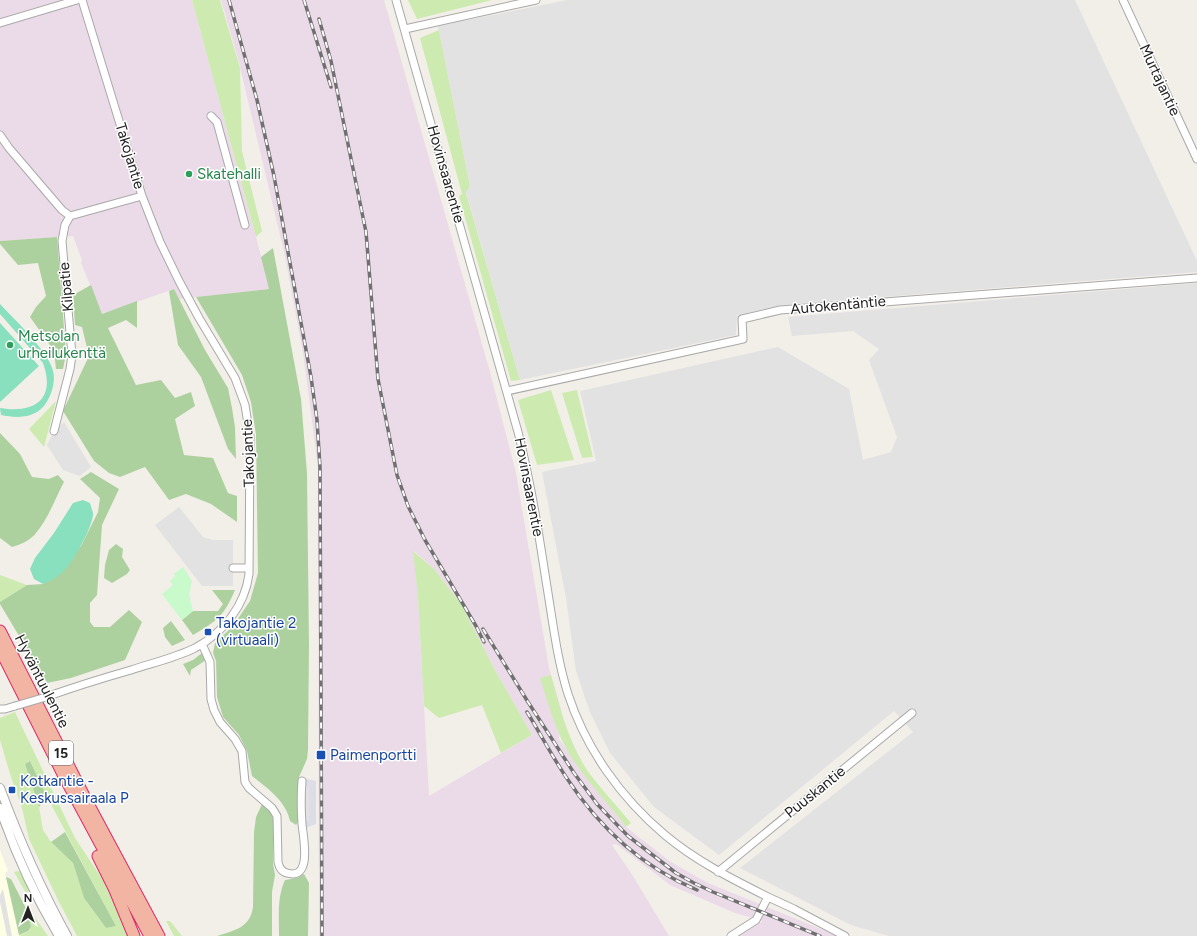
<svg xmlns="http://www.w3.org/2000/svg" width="1197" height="936" font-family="Figtree,sans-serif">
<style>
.industrial{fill:#ebdbe8;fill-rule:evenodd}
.education{fill:#ffffe5}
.grass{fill:#cdebb0;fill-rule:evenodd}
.forest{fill:#add19e}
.park{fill:#c8facc}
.pitch{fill:#88e0be}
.parking{fill:#e2e2e2}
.plaza{fill:#dddde8}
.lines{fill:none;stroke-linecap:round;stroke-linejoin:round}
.minor-casing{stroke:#a9a9a9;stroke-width:9}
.tertiary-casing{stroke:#a9a9a9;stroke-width:10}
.trunk-casing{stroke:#dc2a67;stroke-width:13}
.minor{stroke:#fff;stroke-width:7}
.tertiary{stroke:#fff;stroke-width:8}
.trunk{stroke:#f2b4a3;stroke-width:11}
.rail-casing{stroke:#707070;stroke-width:3.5}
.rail{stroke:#fff;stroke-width:2;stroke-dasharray:6;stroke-linecap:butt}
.minor-bridge-casing{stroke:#a9a9a9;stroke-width:9;stroke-linecap:butt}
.minor-bridge{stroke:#fff;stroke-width:7}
.leisure-dot{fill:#2e9e5b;stroke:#fff;stroke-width:1.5}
.transit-dot{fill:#1a4fb4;stroke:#fff;stroke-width:1.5}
.labels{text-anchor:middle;stroke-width:3;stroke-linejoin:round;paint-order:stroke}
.shield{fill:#fff;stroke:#646464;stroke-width:1}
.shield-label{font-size:14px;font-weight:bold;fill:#222}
.street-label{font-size:15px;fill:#222;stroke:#fff}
.leisure-label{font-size:15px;fill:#27864d;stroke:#fff;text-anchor:start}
.transit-label{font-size:15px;fill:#164399;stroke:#fff;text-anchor:start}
</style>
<rect width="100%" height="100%" fill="#f2efe9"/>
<path class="industrial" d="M 0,0 L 192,0 L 270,289 L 179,299 L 174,289 L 102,314 L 81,263 L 82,260 L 73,236 L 0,241 Z
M 221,0 L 384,0 L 490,372 L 516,473 L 549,668 L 562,713 L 559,739 L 583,772 L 626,827 L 671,862 L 708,883 L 838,936 L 740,936 L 763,921 L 735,913 L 670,885 L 616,844 L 612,845 L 633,876 L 669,936 L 319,936 L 318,469 L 313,428 L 303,353 L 285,256 L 238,59 ZM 414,551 L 434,569 L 461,604 L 495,670 L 532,735 L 429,796 L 418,597 Z"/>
<path class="education" d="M 0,850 L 8,871 L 5,873 L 19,936 L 0,936 Z"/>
<path class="grass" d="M 192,0 L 220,0 L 240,68 L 242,151 L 262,231 L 256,237 Z
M 408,0 L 492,0 L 417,19 Z
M 439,30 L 470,186 L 466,193 L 520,380 L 511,381 L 459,196 L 462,194 L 420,38 Z
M 551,390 L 574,460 L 537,465 L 518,400 Z
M 577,390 L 593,457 L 582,458 L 562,393 Z
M 56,401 L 44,447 L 29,429 Z
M 413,551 L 434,569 L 461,604 L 495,670 L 532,735 L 501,753 L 482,705 L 439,718 L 424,706 L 418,597 Z
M 0,575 L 27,585 L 0,602 Z
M 551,675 C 560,708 569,744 589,773 C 602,790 617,806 631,823 L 626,827 C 607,802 584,778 568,752 C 555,729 548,703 540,678 Z
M 15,712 L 75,838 L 103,880 L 128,936 L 77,936 L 58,900 L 29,839 L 22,808 L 11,777 L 0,740 L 0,718 ZM 30,761 L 47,797 L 116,926 L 106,928 L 84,898 L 73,863 L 51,842 L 43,830 L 39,807 L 25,764 Z
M 18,871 L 22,872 L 29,891 L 26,893 L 14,872 Z
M 29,914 L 34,916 L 48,936 L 19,936 L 28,931 L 31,927 Z
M 166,921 L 170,921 L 182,936 L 174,936 Z"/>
<path class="forest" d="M 57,237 L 66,354 L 63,369 L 56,369 L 54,351 L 30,317 L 36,307 L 46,296 L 38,263 L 18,265 L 0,244 L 0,241 Z
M 273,248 L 301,399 L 307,473 L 309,646 L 308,750 L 307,759 L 299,777 L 298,822 L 296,825 L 290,821 C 286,801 267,788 252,776 L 247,751 L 239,735 L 223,717 L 217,697 L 216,661 L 213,653 L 215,643 L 233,626 L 250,601 L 258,573 L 256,435 L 251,402 L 242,375 L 196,297 L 269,289 L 261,257 Z
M 91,285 L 102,314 L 137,301 L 137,328 L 126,320 L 108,328 L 136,385 L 161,380 L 175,398 L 191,392 L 195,406 L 175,419 L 184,455 L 213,458 L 228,493 L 237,496 L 237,522 L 211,504 L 186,494 L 169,500 L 145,467 L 120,477 L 109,473 L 94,461 L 63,411 L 89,356 L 82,327 L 75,325 L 73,295 Z
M 174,289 L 205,350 L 228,388 L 232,408 L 235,427 L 236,459 L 228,449 L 201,377 L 178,345 L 169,291 Z
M 0,433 L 20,454 L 32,477 L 49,479 L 58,475 L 64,482 C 55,499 48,519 36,533 C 31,540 20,545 12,547 L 0,538 Z
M 91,472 L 119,489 L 102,525 L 97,595 L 90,603 L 90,622 L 94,627 L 110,627 L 129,610 L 142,622 L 125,660 L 71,678 L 47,683 L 0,604 L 0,602 L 27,585 L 43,584 L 81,546 L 98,512 L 100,498 L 80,479 Z
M 116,544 L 123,549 L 122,557 L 130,570 L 127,574 L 112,583 L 104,578 L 105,565 L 109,550 Z
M 212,590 L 235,590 C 224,616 217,621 193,635 L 182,620 L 193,611 L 218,611 L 223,604 Z
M 171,621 L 185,640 L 172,646 L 165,637 L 163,628 Z
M 202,653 L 206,660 L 191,670 L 190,676 L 183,664 L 193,660 Z
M 30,761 L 47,797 L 39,807 L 25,764 Z
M 262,804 L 271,813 L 273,819 L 273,864 L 275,875 L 272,892 L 272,936 L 217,936 C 235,930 250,928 253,907 L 254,832 L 256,817 Z
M 65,832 L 116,926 L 106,928 L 84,898 L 73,863 L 51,842 Z
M 304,874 L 309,883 L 308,936 L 279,936 C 279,917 277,897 285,880 L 297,878 Z
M 6,877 L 11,879 L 29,914 L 31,927 L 28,931 L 19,935 Z"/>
<path class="park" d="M 183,567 L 192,581 L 189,595 L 193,611 L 182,620 L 162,594 L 173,585 L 170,581 L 175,576 L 174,574 Z"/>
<path class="pitch" d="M 0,304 C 14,319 49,352 53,371 C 56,382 51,397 44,406 C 33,419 15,418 1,415 L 0,408 C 35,414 56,399 43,363 L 0,314 Z
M 0,323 L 39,366 L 0,402 Z
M 83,500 L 90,503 C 91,506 92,510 93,513 C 94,525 73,562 64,571 C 57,577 51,581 43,584 L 34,579 L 30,569 L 35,558 L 54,533 L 73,503 Z"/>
<path class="parking" d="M 567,0 L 1075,0 L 1197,261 L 1197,272 L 782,305 L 737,315 L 736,335 L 520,380 L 466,192 L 470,186 L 438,26 Z
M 1197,283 L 1197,936 L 889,936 L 851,925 L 740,868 L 913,732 L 894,711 L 719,855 L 654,807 L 610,753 L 590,712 L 576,671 L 566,598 L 542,472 L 596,461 L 580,391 L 778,347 L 849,389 L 863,460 L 891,452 L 897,437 L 869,360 L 879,349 L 853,331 L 792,336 L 788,317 Z
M 64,422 L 91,467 L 80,476 L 63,470 L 47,445 L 54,431 Z
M 179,507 L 203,537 L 213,540 L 233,540 L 233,586 L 202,586 L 155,525 Z
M 302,786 L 309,787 L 309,820 L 302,822 Z
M 3,889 L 12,936 L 7,936 L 0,902 L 0,895 Z"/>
<path class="plaza" d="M 303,778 L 316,781 L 316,824 L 303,829 L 302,822 L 309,820 L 309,787 L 302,786 Z"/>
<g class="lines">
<g class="minor-casing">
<path id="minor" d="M 396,0 L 518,432 C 531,483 539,535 547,587 C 553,623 557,659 568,694 C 586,749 621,798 665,835 C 696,861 732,879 768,897
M 1123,0 L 1197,159
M 0,23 L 77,0
M 405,29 L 536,0
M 211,116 L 217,122 L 245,225
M 0,135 L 9,148 L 62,210 L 70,216
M 507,391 L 743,339 L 742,319 L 780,310 L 1197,278
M 54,431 L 70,369 L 72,355 L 62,241 L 65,225 L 70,216 L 142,196
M 233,568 L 249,568
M 202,644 L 210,662 L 211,699 L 214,710 L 220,722 L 235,739 L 242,751 L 245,782 L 249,788 L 272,808 L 277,816 L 278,862 C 279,867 282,872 287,873 C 313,881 303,836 302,824 C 301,810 301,794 302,781
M 46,697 C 74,687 103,678 131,670 C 152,663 175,658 195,648 C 223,633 245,606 249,574 L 250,437 L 245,405 L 235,378 L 199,318 L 179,281 L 160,242 L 142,196 L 82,0
M 0,709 L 5,709 L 15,706
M 718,872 L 912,713
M 731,936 L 756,920 L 768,897 L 794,909 L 845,936"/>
</g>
<g class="tertiary-casing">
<path id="tertiary" d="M 0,788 C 19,839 41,889 67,936
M 0,808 C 15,853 35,896 59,936"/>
</g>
<g class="trunk-casing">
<path id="trunk" d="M 0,631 L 86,800 L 159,936
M 0,649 L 65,778 L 150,936
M 98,856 L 114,888 L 134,936"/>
</g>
<use href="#minor" class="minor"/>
<use href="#tertiary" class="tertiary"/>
<use href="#trunk" class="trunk"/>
<g class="rail-casing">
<path id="rail" d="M 229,0 L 257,100 L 274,176 L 311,377 L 317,420 L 320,467 L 322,936
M 304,0 L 331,87
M 319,19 L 331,61 L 366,232 L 378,379 L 397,475 L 408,506 L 425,540 L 476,626 L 484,642
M 483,629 L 528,702 L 574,773 L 597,804 L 628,836 L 676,873 L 694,883 L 713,892 L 820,936
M 527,712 C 540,733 552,756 566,777 C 598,826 642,867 697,890"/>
</g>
<use href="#rail" class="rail"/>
<g class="minor-bridge-casing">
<path id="minor-bridge" d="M 15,706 L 46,697"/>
</g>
<use href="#minor-bridge" class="minor-bridge"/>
</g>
<g class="leisure-dot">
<circle cx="189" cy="174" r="4"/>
<circle cx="10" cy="345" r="4"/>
</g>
<g class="transit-dot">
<rect x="204" y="628" width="8" height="8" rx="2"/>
<rect x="316" y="750" width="10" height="10" rx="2"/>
<rect x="8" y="786" width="8" height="8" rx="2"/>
</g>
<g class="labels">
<rect class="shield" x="49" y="741" width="24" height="24" rx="3"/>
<g class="shield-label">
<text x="61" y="758">15</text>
</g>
<g class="street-label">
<text transform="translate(1160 80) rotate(65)" y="5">Murtajantie</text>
<text transform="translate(130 156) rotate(73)" y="5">Takojantie</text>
<text transform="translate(446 174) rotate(74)" y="5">Hovinsaarentie</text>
<text transform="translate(66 287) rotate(-95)" y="5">Kilpatie</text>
<text transform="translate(838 305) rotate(-5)" y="5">Autokentäntie</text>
<text transform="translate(248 453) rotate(-92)" y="5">Takojantie</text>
<text transform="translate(529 487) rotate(79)" y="5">Hovinsaarentie</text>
<text transform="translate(42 681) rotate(63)" y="5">Hyväntuulentie</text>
<text transform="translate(815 792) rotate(-39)" y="5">Puuskantie</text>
</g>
<g class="leisure-label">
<text x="197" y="179">Skatehalli</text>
<text x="18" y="341">Metsolan<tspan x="18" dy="17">urheilukenttä</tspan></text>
</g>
<g class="transit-label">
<text x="216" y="628">Takojantie 2<tspan x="216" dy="17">(virtuaali)</tspan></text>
<text x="330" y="760">Paimenportti</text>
<text x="20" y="786">Kotkantie -<tspan x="20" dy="17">Keskussairaala P</tspan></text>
</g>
</g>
<g transform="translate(28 908)" stroke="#ffffff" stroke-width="3" paint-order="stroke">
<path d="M0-3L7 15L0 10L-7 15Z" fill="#222222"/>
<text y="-6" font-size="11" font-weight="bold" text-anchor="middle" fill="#222222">N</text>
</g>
</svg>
